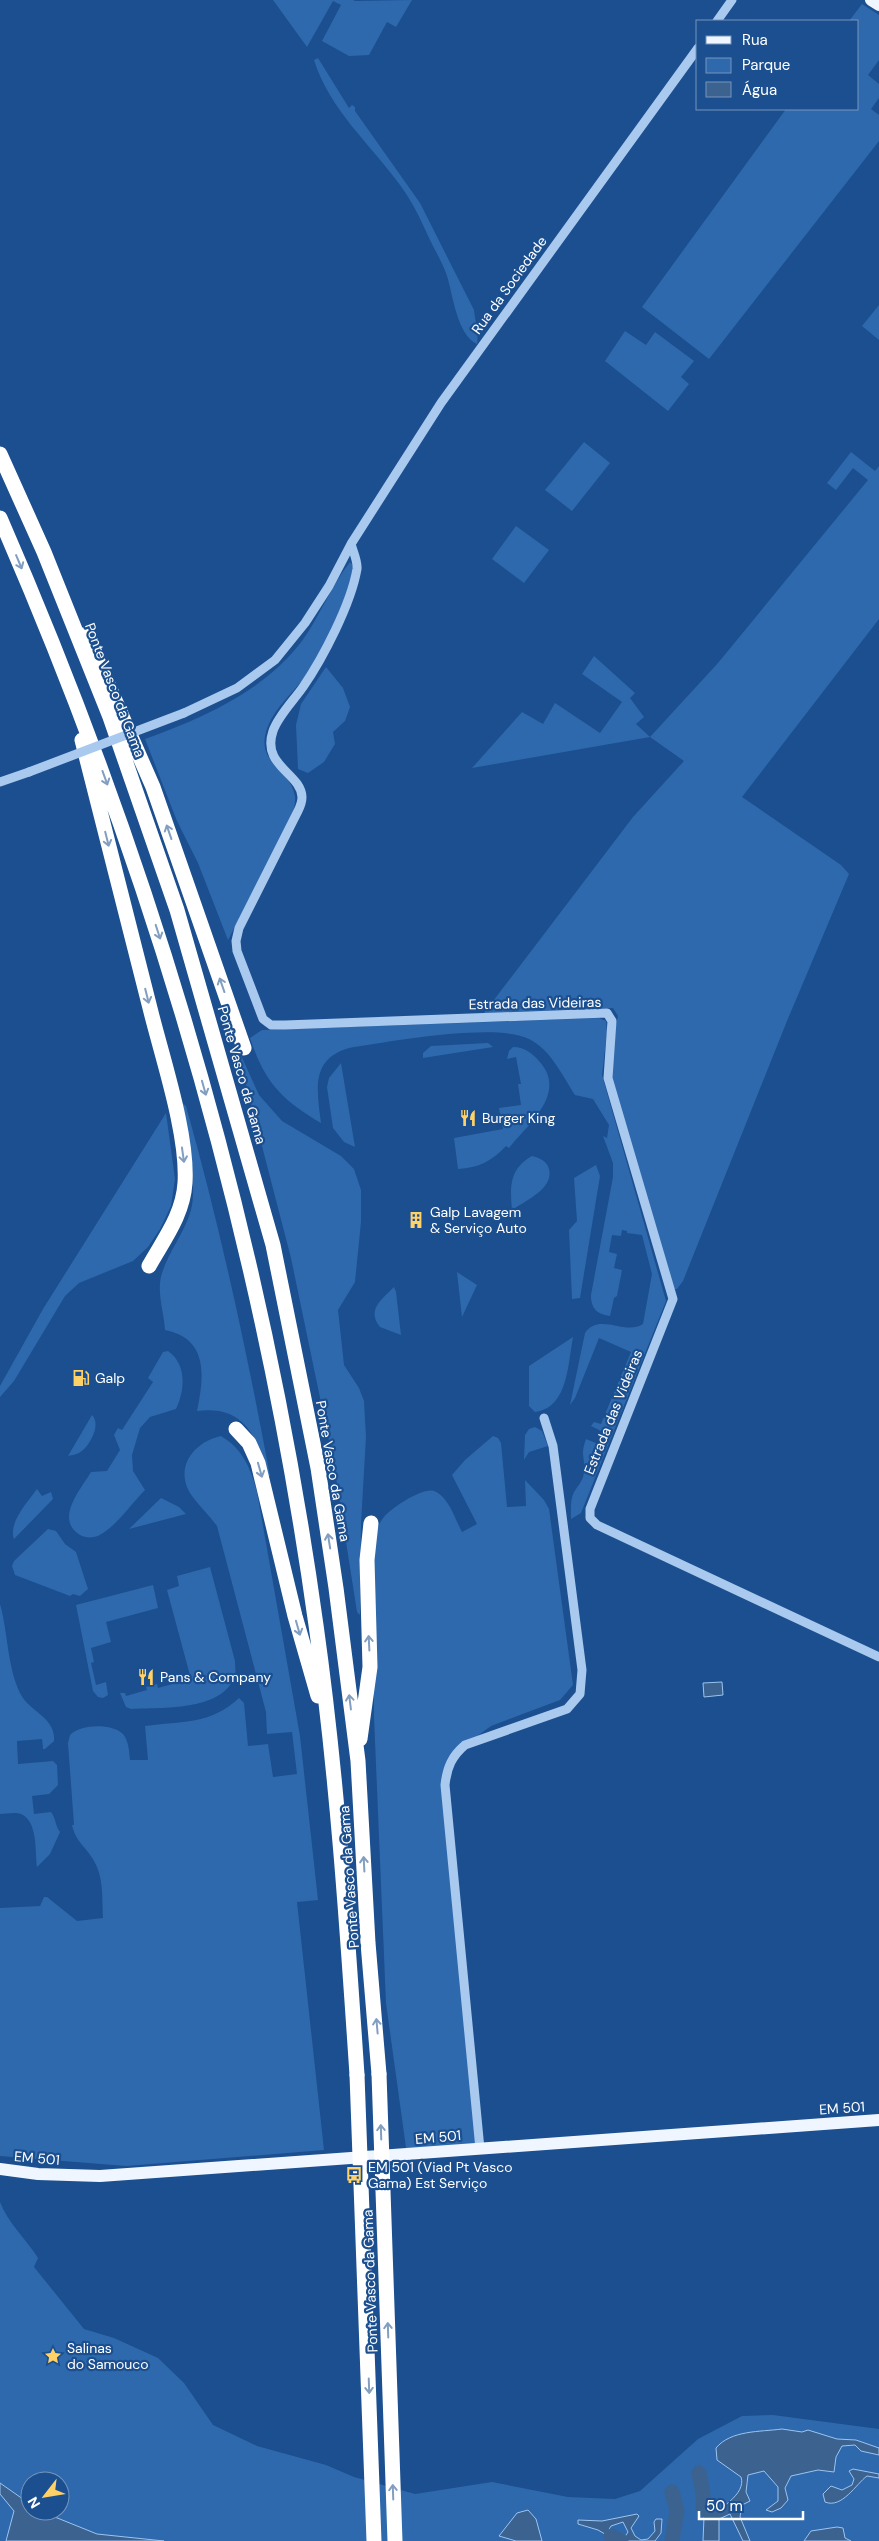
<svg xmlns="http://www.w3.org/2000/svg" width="879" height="2541" font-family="'DM Sans',sans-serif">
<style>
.green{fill:#2e69ad;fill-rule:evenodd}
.water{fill:#3c6290;stroke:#9cc4f0}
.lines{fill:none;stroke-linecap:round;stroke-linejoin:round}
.canal{stroke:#3c6290;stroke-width:15}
.minor{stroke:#a9c9ee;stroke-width:9}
.major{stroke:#f0f6ff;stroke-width:12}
.highway{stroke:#fff;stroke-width:15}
.minor-bridge{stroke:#a9c9ee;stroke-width:9}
.highway-bridge{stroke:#fff;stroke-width:15}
.oneway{stroke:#829ec1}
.labels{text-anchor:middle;stroke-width:4.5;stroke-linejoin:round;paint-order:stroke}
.street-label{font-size:14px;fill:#fff;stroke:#1b4f8f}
.poi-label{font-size:14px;fill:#fff;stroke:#1b4f8f;text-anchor:start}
</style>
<rect width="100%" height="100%" fill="#1b4f8f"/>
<path class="green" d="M 273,0 L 353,0 L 355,1 L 412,0 L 396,27 L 387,22 L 369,55 L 349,56 L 322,41 L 341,5 L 333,1 L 307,47 Z
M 862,4 L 879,15 L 879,60 L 868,75 L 879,84 L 879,98 L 871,109 L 879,115 L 879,141 L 709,359 L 642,307 L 786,109 L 858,109 L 858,21 L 849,21 Z
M 318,58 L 349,108 L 352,105 L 355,107 L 355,111 L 420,203 L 474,310 C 475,319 479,337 477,344 C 457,335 453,295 447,276 C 443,263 435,251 429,238 C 421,220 412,201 400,185 C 371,145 329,109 314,60 Z
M 879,305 L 879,340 L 862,326 Z
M 625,331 L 646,345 L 655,332 L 694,361 L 681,377 L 689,384 L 668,411 L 605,361 Z
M 584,442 L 610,463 L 572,511 L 545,490 Z
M 851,452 L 875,471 L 879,466 L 879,619 L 742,797 L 841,865 L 849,874 L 787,1021 L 683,1281 L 677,1289 L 672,1289 L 611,1077 L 613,1037 L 618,1016 L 613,1008 L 484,1013 L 633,817 L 684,761 L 650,737 L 472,768 L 522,712 L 543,724 L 555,703 L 600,733 L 622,702 L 582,674 L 594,656 L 635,693 L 630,698 L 644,717 L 636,724 L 650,737 L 718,663 L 868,480 L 853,468 L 836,490 L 827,483 Z
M 516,526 L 549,550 L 524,583 L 492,559 Z
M 350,562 L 354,566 C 347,599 326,646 307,674 C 295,691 276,706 268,726 C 253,764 290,767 295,796 C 296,804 293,811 291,818 L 228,940 L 198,863 L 177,821 L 145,739 C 203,718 263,692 302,641 C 320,616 331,586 350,562 Z
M 326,667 L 343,688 L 350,707 L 345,721 L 333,732 L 335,744 L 324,762 L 308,773 L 298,769 L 296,725 L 301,704 Z
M 599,1018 L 606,1021 L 607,1032 L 602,1075 L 666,1301 L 581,1513 L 571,1519 C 571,1510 570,1500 574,1492 C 579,1484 584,1480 584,1470 C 585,1455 580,1456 586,1439 L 598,1444 L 603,1432 L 591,1426 L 594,1422 L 601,1424 L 631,1352 L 599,1338 L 575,1398 L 570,1405 L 585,1333 C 599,1312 625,1336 643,1324 L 652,1274 L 642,1235 L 627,1233 L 627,1231 L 622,1230 L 621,1236 L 612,1235 L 609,1252 L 617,1254 L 614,1268 L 622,1270 L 617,1296 L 614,1298 L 610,1316 C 598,1314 591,1310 591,1295 L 613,1177 L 613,1163 L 603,1136 L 607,1138 L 609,1125 L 593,1099 L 575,1095 C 562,1075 551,1050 529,1039 C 497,1022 387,1042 349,1048 C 310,1059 317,1091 321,1123 C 282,1100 265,1083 250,1038 L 262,1030 Z
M 235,1042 L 259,1095 L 282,1121 L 341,1156 L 354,1169 L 361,1190 L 361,1222 L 355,1282 L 338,1310 L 344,1365 L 359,1388 L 364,1401 L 366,1437 L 361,1523 L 360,1615 L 357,1612 L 334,1465 L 291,1258 Z
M 488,1043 L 493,1047 L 423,1058 L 423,1053 L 431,1046 Z
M 513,1047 C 524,1047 532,1053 539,1061 C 568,1093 529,1123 509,1148 L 506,1146 C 492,1161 479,1168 458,1169 L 454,1138 L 503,1129 L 499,1108 L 521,1105 L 518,1084 L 521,1084 L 516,1057 L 507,1059 L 509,1051 Z
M 341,1063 L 355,1147 L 344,1142 L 333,1128 L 327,1087 L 329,1078 Z
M 181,1102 L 186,1106 C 220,1227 247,1351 270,1476 L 268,1476 C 257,1437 245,1405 197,1411 C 204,1377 209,1339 165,1330 C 164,1312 156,1291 162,1273 C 169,1251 185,1232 191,1210 C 198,1183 186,1131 181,1102 Z
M 166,1113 L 175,1179 L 171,1206 L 160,1229 L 148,1247 L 133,1261 L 79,1283 L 65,1296 L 14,1381 L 0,1397 L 0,1386 L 43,1309 Z
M 532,1156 C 540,1158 547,1161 549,1169 C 554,1189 525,1201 512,1210 C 510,1187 509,1169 532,1156 Z
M 596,1165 L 600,1176 L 580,1298 L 572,1299 L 569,1230 L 577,1221 L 574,1178 Z
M 457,1272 L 477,1285 L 462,1317 Z
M 394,1287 L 396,1292 L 401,1335 L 380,1327 C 366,1310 382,1299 394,1287 Z
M 573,1337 C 568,1364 568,1408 535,1412 L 529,1406 L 529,1366 Z
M 168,1351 C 187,1364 185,1390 176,1409 L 150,1417 L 140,1428 L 132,1455 L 133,1471 L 145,1490 C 131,1504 116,1527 98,1536 C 92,1538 85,1538 80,1535 C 54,1519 81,1489 91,1472 L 107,1471 L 120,1450 L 114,1435 L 118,1428 L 122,1430 L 153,1382 L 148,1378 L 163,1352 Z
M 92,1415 C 101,1424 91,1443 83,1450 C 79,1454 73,1455 68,1456 Z
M 535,1427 L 542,1431 L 548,1446 L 529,1452 L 524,1460 L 525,1435 L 529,1429 Z
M 221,1436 C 243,1449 251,1469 257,1492 L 300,1736 L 318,1900 L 297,1902 L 324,2150 L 126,2166 L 0,2156 L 0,1908 L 40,1906 L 44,1897 L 47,1897 L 77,1921 L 103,1918 C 102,1899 104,1878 94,1861 C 86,1846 76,1843 72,1825 L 74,1825 L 68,1743 L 70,1735 C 80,1724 112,1723 123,1734 C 129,1741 129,1752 130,1760 L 148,1760 L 145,1726 C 182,1721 210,1725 239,1698 L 244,1703 L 248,1746 L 268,1744 L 273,1777 L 297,1774 L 292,1732 L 267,1734 L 266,1712 L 217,1526 C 209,1515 200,1507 192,1496 C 173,1469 193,1442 221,1436 Z
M 493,1436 L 498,1438 L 501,1443 L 507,1507 L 526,1506 L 525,1480 L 544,1500 L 549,1509 L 573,1685 L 560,1700 L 491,1726 L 465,1745 L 447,1769 L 480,2149 L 407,2155 L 386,2003 L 374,1717 L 374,1538 C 376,1531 379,1523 384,1517 C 391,1508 423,1487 434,1491 C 449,1497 455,1519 462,1532 L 477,1524 L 452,1475 L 465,1460 Z
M 37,1489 L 42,1496 L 51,1492 L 53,1499 L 14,1539 C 8,1522 28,1502 37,1489 Z
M 161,1498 L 179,1507 L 186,1514 L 129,1529 Z
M 48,1529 L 56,1531 L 65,1544 L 76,1552 L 88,1589 L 80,1596 L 73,1594 L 70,1596 L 15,1575 L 12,1566 L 14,1561 Z
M 210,1567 L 235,1661 C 235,1665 236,1672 235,1676 C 222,1712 161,1707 131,1709 L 126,1707 L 120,1693 L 125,1693 L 126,1696 L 147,1690 L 146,1687 L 157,1684 L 158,1688 L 191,1679 L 167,1590 L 179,1586 L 177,1576 Z
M 153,1585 L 158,1608 L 106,1622 L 111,1642 L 91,1648 L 94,1662 L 91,1663 L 96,1685 L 106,1682 L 108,1695 L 103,1698 L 98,1697 L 93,1691 L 76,1605 Z
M 0,1604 C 8,1632 7,1666 20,1693 C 29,1712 56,1717 54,1741 L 45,1749 L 43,1749 L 42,1739 L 17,1741 L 18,1764 L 53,1761 L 57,1765 L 58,1785 L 49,1794 L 32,1796 L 34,1814 L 51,1812 C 56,1819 55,1825 60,1832 L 50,1854 L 37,1867 C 35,1852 38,1821 21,1814 C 15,1812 6,1814 0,1814 Z
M 0,2202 C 8,2223 26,2239 38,2258 L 34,2267 L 84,2329 L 114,2338 L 158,2358 L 184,2383 L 213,2425 L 257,2446 L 326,2465 L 354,2477 L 415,2494 L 492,2482 L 568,2497 L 615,2499 L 640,2491 L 698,2439 L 742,2416 L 773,2415 L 879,2429 L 879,2541 L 0,2541 ZM 30,2481 L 60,2481 L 60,2511 L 30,2511 Z"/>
<path class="water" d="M 722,1682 L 723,1695 L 704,1697 L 703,1683 Z
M 782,2429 L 802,2432 L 808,2430 L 837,2439 L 856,2440 L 879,2448 L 879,2455 L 861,2451 L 855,2445 L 842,2446 L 836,2457 L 834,2472 L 818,2470 L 791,2476 L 785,2488 L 788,2500 L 781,2508 L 772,2512 L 766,2510 L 778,2501 L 778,2487 L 764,2471 L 748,2475 L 746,2492 L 750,2501 L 742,2505 L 740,2517 L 750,2541 L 743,2541 L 730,2514 L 719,2519 L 719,2541 L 703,2541 L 704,2517 C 717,2512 747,2494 741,2477 L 717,2460 L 716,2448 C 731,2430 760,2432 782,2429 Z
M 853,2469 L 879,2474 L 879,2478 L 867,2476 C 856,2484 842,2509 825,2502 L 823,2494 L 831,2486 L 842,2490 L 852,2485 L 854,2479 L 849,2471 Z
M 0,2483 L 30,2504 L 30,2511 L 40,2511 L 97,2534 L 164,2541 L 6,2541 L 14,2511 L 0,2494 Z
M 528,2510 L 536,2519 L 542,2541 L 516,2541 L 499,2536 L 517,2513 Z
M 637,2514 L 639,2516 L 631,2528 L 635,2536 L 641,2540 L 648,2539 L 655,2531 L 654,2522 L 656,2519 L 662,2519 L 661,2533 L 655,2541 L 622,2541 L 628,2532 L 623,2522 L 611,2526 L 608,2531 L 610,2537 L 598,2530 L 578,2524 L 578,2520 L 602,2521 Z
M 837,2527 L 843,2528 L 845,2538 L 851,2541 L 804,2541 L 811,2531 Z"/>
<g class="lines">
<path class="canal" d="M 699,2473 C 701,2484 705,2497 703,2507 L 711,2514
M 672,2492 L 677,2511 L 672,2541
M 611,2536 L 621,2541"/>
<path class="minor" d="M 717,21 L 732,0
M 351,544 C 353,551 358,562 357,569 C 351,604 323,658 303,687 C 294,700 278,716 273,731 C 261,766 301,773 302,797 C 302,801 300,807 298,811 L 239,928 L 236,941 L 237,951 L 263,1019 L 271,1025 L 285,1025 L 607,1013 L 612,1021 L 608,1078 L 673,1299 L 590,1509 L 590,1518 L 597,1525 L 879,1657
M 184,713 L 237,688 L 275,660 L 305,623 L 329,586 L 351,544 L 441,403 L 698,48
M 0,782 L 29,772
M 480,2149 L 445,1785 C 447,1767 452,1756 465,1745 L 567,1709 L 580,1694 L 582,1670 L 553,1446 L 544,1418"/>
<path class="major" d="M 871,0 L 879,5
M 0,2169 L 38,2174 L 100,2176 L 879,2120"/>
<path class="highway" d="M 0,454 L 44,552 L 110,717 L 177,910 L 273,1245 L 318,1468 L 336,1588 L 358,1761 L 368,1943 L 379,2074
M 0,518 C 154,871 263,1243 316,1625 C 337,1774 347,1925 357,2075
M 86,634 L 153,787 L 244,1048
M 82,740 C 106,832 128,924 152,1016 C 164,1063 188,1136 185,1183 C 183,1215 164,1239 149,1266
M 236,1429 L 249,1443 L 258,1463 L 295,1616 L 318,1696
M 360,1739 L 370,1667 L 367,1560 L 371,1523"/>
<path class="minor-bridge" d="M 29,772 L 184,713"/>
<path class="highway-bridge" d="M 379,2074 L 395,2541
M 357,2075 L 374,2541"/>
</g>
<defs><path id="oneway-shaft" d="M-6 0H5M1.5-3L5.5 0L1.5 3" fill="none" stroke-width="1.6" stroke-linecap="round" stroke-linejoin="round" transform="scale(1.25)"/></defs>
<g class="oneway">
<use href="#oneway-shaft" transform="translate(19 562) rotate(67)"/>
<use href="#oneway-shaft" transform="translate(105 778) rotate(70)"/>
<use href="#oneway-shaft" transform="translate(169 832) rotate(-109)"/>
<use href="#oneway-shaft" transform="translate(107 839) rotate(76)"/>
<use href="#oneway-shaft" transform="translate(158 932) rotate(72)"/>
<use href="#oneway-shaft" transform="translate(222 985) rotate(-109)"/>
<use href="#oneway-shaft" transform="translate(147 996) rotate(76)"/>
<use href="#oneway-shaft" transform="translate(204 1088) rotate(74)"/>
<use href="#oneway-shaft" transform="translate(183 1155) rotate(82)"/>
<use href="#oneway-shaft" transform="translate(260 1470) rotate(74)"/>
<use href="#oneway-shaft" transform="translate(329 1541) rotate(-99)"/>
<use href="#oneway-shaft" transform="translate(298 1628) rotate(74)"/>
<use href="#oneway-shaft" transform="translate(369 1643) rotate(-93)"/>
<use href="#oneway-shaft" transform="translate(350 1702) rotate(-97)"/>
<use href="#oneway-shaft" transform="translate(364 1864) rotate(-93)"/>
<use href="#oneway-shaft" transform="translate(377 2026) rotate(-95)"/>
<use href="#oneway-shaft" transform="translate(381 2132) rotate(-92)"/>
<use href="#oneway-shaft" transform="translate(388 2330) rotate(-92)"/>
<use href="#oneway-shaft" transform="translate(369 2386) rotate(88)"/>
<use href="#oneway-shaft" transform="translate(393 2492) rotate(-92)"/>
</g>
<defs>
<g id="restaurant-bare" transform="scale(1.35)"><path d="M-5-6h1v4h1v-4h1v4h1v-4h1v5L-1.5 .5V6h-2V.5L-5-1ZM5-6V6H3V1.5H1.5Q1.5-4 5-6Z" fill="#ffd166" stroke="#1b4f8f" stroke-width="2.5" paint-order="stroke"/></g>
<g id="building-bare" transform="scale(1.35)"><path d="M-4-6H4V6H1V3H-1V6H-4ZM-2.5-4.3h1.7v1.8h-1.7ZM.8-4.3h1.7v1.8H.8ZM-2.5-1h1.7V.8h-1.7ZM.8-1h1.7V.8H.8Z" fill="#ffd166" stroke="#1b4f8f" stroke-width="2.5" paint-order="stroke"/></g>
<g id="fuel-bare" transform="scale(1.35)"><path d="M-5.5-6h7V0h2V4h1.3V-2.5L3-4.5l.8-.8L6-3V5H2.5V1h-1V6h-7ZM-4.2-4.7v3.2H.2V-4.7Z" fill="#ffd166" stroke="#1b4f8f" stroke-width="2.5" paint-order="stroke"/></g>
<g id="bus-bare" transform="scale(1.35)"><path d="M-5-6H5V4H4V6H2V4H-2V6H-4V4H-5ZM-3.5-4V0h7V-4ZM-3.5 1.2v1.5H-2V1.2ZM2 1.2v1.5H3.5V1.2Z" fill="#ffd166" stroke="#1b4f8f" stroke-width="2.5" paint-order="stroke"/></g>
<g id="sight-bare" transform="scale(1.35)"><path d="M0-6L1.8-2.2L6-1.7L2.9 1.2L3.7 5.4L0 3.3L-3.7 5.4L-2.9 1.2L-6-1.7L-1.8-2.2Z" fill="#ffd166" stroke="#1b4f8f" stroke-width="2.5" paint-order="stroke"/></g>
</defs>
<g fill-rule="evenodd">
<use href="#restaurant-bare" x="468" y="1118"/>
<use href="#building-bare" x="416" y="1220"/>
<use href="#fuel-bare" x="81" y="1378"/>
<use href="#restaurant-bare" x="146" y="1677"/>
<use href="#bus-bare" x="354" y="2175"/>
<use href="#sight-bare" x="53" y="2356"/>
</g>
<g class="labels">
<g class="street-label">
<text transform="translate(509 285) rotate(-54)" y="5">Rua da Sociedade</text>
<text transform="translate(115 690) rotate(69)" y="5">Ponte Vasco da Gama</text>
<text transform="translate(535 1003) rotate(-1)" y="5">Estrada das Videiras</text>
<text transform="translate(242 1075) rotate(74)" y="5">Ponte Vasco da Gama</text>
<text transform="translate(613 1412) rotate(-68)" y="5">Estrada das Videiras</text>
<text transform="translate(333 1471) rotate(80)" y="5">Ponte Vasco da Gama</text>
<text transform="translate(349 1877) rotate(-94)" y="5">Ponte Vasco da Gama</text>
<text transform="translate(842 2108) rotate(-4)" y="5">EM 501</text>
<text transform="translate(438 2137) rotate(-5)" y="5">EM 501</text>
<text transform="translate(37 2158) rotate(5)" y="5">EM 501</text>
<text transform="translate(370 2281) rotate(-92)" y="5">Ponte Vasco da Gama</text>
</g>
<g class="poi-label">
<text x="482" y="1123">Burger King</text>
<text x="430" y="1217">Galp Lavagem<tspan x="430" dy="16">&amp; Serviço Auto</tspan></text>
<text x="95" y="1383">Galp</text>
<text x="160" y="1682">Pans &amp; Company</text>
<text x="368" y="2172">EM 501 (Viad Pt Vasco<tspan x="368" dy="16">Gama) Est Serviço</tspan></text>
<text x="67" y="2353">Salinas<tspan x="67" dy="16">do Samouco</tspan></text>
</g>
</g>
<rect x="696" y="20" width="162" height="90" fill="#1b4f8f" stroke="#7695bc"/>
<rect x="706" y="36" width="25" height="8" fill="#f0f6ff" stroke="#7695bc"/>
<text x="742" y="45" font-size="15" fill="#ffffff">Rua</text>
<rect x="706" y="58" width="25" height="15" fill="#2e69ad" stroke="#7695bc"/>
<text x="742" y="70" font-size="15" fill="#ffffff">Parque</text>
<rect x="706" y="82" width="25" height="15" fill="#3c6290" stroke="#7695bc"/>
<text x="742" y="95" font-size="15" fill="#ffffff">Água</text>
<g transform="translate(45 2496) rotate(239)"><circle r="24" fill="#1b4f8f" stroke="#7695bc"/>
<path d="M0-4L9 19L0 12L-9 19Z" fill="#ffd166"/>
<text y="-8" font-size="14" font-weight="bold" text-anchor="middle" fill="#ffffff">N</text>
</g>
<path d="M699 2511v8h104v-8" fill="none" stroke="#ffffff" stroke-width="2.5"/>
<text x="706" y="2511" font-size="15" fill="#ffffff" stroke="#1b4f8f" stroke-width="4" paint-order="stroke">50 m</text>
</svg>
